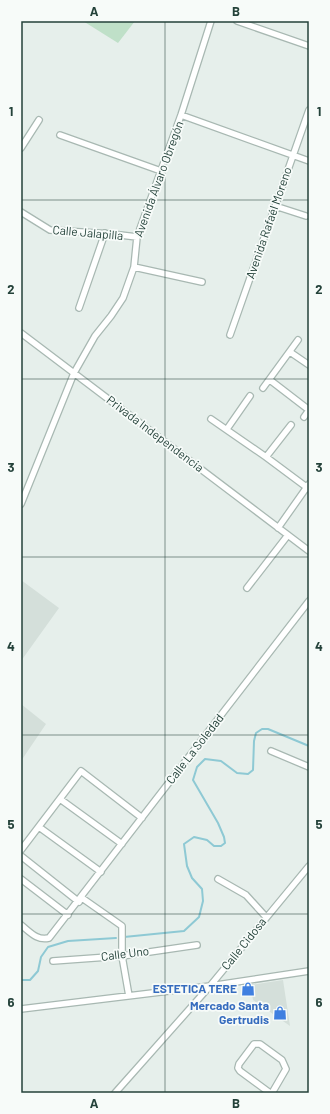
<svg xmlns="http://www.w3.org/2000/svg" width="330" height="1114" font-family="Barlow,sans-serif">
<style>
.built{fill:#d4dfda}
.green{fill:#bfe0c8}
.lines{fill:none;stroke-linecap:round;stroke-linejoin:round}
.stream{stroke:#8ec9d4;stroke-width:2}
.street-casing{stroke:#a8b8b2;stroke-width:8}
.street{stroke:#fff;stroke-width:5.5}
.grid{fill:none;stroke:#24423a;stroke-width:1;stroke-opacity:0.55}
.labels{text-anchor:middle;stroke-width:3.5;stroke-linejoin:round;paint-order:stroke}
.street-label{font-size:12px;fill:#24423a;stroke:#f7fbf9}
.shop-label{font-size:12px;font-weight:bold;fill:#366cbe;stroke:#f7fbf9;text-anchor:end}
.neatline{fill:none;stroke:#24423a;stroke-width:1.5}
.grid-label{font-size:13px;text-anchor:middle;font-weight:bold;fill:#24423a}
</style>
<rect width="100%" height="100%" fill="#e6efeb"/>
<path class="built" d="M 21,580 L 59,608 L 21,661 Z
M 21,704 L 46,724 L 21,761 Z
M 283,980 L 290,1026 L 253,1000 L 250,985 Z"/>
<path class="green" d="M 83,21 L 135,21 L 118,43 Z"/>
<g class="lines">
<path class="stream" d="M 124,937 L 184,931 L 199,917 L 203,901 L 202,889 L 192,878 L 187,866 L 184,844 L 194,837 L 207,840 L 214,846 L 221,846 L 225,843 L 224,837 L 218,823 L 193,780 L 197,767 L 205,759 L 221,761 L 237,773 L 248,774 L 253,770 L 254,741 L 256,733 L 262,729 L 268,729 L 309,746
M 21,980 L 30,980 L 38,971 L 41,957 L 48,947 L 68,941 L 116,938"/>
<g class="street-casing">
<path id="street" d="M 237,21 L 309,46
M 181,115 L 309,161
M 60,135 L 161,171
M 21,148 L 39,120
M 275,206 L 306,216
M 21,212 L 50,230 L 112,234 L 137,237
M 134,267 L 202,282
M 79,308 L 105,233
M 21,333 L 309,551
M 230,335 L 309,110
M 290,352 L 309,365
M 270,380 L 309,410
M 263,388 L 298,340
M 304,417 L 309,410
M 211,419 L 266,457 L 309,489
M 227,429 L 250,396
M 266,457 L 291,425
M 21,504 L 74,373 L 95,336 L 111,316 L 123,298 L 134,267 L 137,237 L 181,115 L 211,21
M 278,528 L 309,484
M 247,588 L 288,535
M 271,751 L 309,767
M 60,799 L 122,844
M 39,827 L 101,872
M 21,850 L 81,771 L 142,818
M 21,856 L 79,902
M 21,879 L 68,915
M 218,879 L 246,895 L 266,917
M 82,898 L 122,926 L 122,956 L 129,996
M 21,925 C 30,932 37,941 49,938 L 309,601
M 53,961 L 122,956 L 197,945
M 21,1009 L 210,986 L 309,971
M 115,1093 L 210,986 L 309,866
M 270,1093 L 240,1071 L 238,1068 L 239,1064 L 254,1044 L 260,1044 L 282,1060 L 286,1069 L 272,1093"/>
</g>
<use href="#street" class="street"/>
</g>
<path class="grid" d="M 165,21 L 165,1093M 21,200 L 309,200M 21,379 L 309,379M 21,557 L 309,557M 21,735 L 309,735M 21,914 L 309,914"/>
<defs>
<g id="shop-bare" transform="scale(1.08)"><path d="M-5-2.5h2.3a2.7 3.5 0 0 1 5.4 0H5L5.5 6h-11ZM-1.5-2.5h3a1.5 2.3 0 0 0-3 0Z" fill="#3f7fe0" stroke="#f7fbf9" stroke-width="2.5" paint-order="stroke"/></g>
</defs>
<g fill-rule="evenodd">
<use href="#shop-bare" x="248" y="989"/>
<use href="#shop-bare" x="280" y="1013"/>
</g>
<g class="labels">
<g class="street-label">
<text transform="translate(159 179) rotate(-70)" y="4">Avenida Álvaro Obregón</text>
<text transform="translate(269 223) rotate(-71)" y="4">Avenida Rafaél Moreno</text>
<text transform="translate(88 233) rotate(5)" y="4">Calle Jalapilla</text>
<text transform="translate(155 434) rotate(37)" y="4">Privada Independencia</text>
<text transform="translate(195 749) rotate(-52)" y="4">Calle La Soledad</text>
<text transform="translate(244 944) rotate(-51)" y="4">Calle Cidosa</text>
<text transform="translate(125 954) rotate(-7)" y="4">Calle Uno</text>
</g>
<g class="shop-label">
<text x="237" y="993">ESTETICA TERE</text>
<text x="269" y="1010">Mercado Santa<tspan x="269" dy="14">Gertrudis</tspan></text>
</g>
</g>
<rect width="330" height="1114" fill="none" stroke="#f7fbf9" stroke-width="44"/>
<rect x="22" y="22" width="286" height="1070" class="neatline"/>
<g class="grid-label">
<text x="94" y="16">A</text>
<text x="236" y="16">B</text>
<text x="11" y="116">1</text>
<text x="319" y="116">1</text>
<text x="11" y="294">2</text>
<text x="319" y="294">2</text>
<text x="11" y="472">3</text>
<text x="319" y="472">3</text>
<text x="11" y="651">4</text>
<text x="319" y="651">4</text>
<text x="11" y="829">5</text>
<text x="319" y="829">5</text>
<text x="11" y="1007">6</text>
<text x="319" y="1007">6</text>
<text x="94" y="1108">A</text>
<text x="236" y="1108">B</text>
</g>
</svg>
